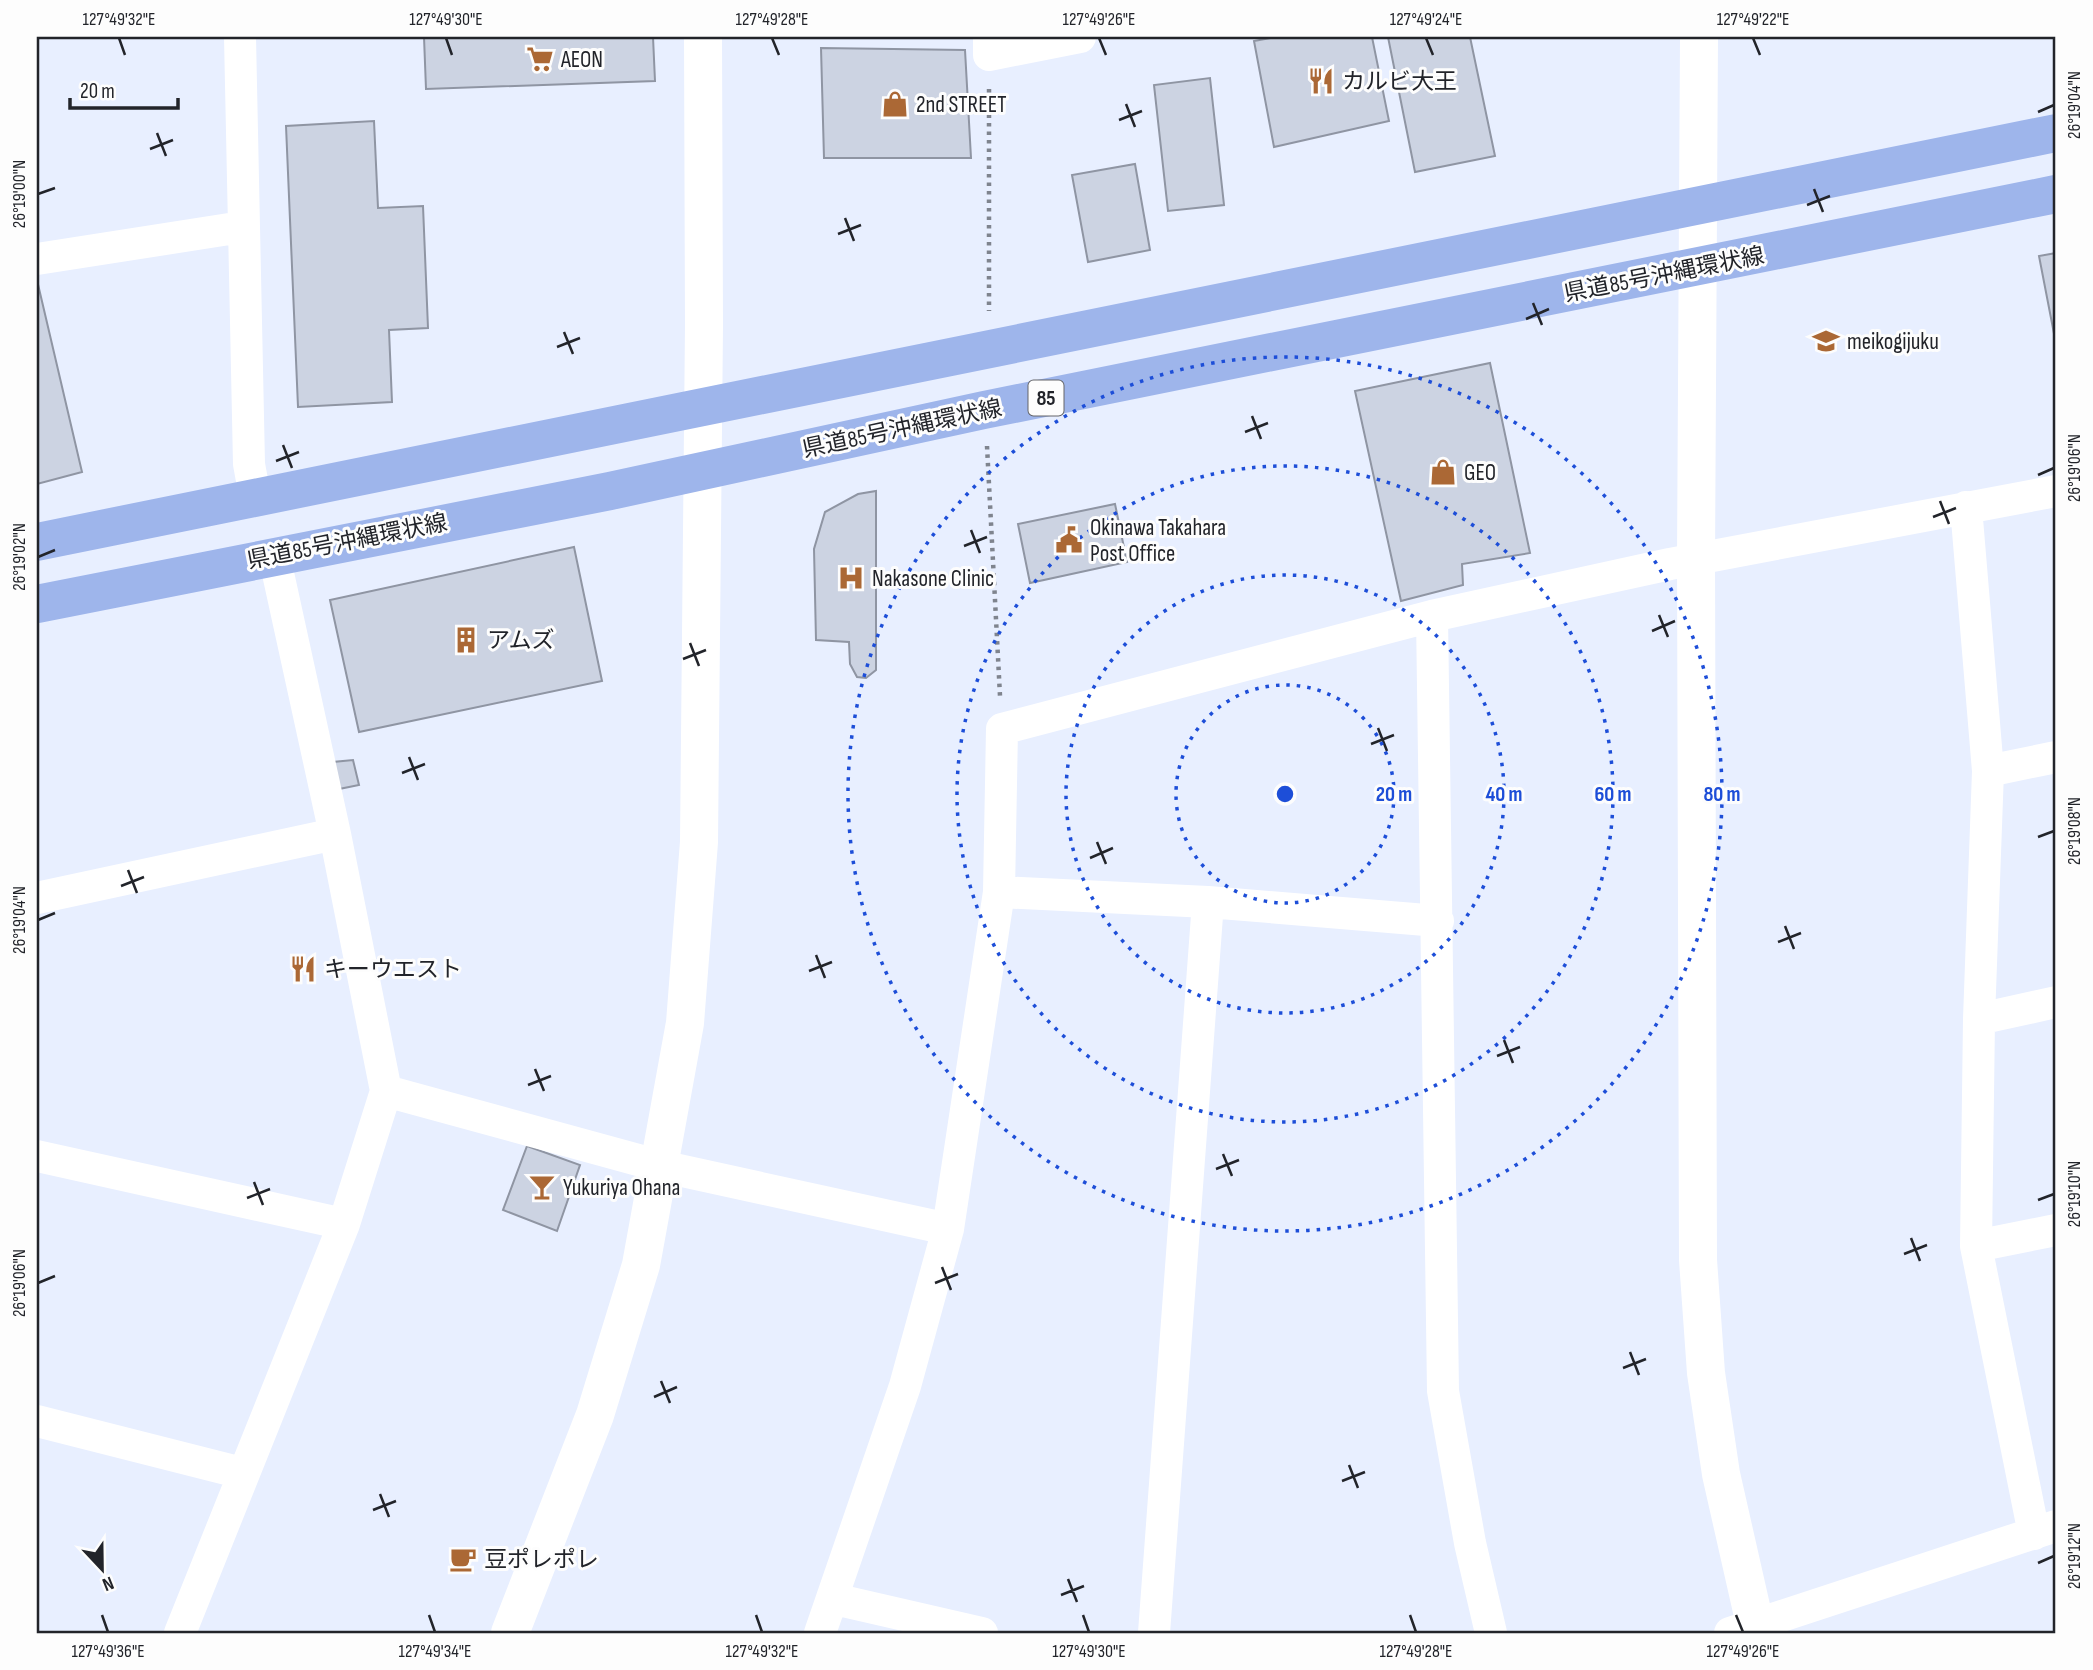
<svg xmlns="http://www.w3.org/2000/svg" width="2093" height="1670" font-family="'Sofia Sans Condensed','Noto Sans JP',sans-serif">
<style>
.building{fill:#ccd3e2;stroke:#8f95a3;stroke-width:2}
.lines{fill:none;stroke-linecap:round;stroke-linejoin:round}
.path{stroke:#7f848e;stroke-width:4.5;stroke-dasharray:3.5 5;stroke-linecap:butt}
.street{stroke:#fff;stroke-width:32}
.secondary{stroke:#fff;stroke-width:38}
.primary{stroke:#9eb5eb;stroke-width:38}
.ticks{fill:none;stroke:#22242a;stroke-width:2.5}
.ring{fill:none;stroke:#1d4ed8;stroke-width:3.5;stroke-dasharray:3.5 7}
.labels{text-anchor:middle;stroke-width:6;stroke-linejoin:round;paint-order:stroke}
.shield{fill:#fdfdfd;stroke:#646569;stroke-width:2}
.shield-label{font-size:21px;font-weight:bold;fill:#22242a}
.poi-label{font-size:23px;fill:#22242a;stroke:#fdfdfd;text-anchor:start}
.street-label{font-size:23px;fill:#22242a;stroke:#fdfdfd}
.centre{fill:#1d4ed8;stroke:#fdfdfd;stroke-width:3.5}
.ring-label{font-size:21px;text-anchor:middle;font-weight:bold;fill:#1d4ed8;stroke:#fdfdfd;stroke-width:6;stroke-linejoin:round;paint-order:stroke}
.neatline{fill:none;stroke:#22242a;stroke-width:2.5}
.ticks-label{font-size:18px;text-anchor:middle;fill:#22242a}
</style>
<rect width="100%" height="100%" fill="#e8efff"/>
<path class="building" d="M 424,37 L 653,37 L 655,81 L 426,89 Z
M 1276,37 L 1372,37 L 1389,121 L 1274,147 L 1254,41 Z
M 1388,37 L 1470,37 L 1495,156 L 1415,172 Z
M 821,48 L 965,50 L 971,158 L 824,158 Z
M 1210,78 L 1224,205 L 1168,211 L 1154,85 Z
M 374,121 L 378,208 L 423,206 L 428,328 L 389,330 L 392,402 L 298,407 L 286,126 Z
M 1135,164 L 1150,250 L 1088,262 L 1072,175 Z
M 2056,253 L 2056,344 L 2039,256 Z
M 37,280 L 82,472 L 37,484 Z
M 1490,363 L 1530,553 L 1462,564 L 1463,585 L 1401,601 L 1355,391 Z
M 876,491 L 876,670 L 866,678 L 857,677 L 850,664 L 849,642 L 816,640 L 814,549 L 825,512 L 858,494 Z
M 1115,504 L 1127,562 L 1030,583 L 1018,524 Z
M 574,547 L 602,681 L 359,732 L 330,600 Z
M 353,760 L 359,785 L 339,789 L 333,762 Z
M 527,1146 L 580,1165 L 557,1231 L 503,1210 Z"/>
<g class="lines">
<path class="path" d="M 989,89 L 989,311
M 987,446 L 1000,696"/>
<path class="street" d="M 240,37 L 249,464 L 255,497
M 989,37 L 989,55 L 1080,37
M 37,259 L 242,227
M 1966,507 L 1988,771 L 1979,1019 L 1976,1246 L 2034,1534
M 1432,616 L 1443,1391 L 1470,1543 L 1491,1633
M 1988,771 L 2056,757
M 999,892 L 1208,902 L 1438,921
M 37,898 L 335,834
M 1979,1019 L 2056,1002
M 386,1091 L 660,1166 L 948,1229
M 37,1156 L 344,1224
M 1976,1246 L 2056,1230
M 37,1421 L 242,1473
M 834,1599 L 982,1633
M 180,1633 L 344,1224 L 386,1091 L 335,834 L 274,555
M 820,1633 L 905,1386 L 948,1229 L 999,892 L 1002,729 L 1432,616 L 1670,564 L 2056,491
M 1154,1633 L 1208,902
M 1730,1633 L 2056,1526"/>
<path class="secondary" d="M 1699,37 L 1696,559 L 1698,1260 L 1706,1373 L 1721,1474 L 1757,1633
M 510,1633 L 595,1415 L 641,1265 L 685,1023 L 699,842 L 704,325 L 703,37"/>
<path class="primary" d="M 37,542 L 2056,133
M 37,604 L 610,491 L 984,410 L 2056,194"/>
</g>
<path class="ticks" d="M 119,38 L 125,55M 446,38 L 452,55M 772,38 L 779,55M 1099,38 L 1106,55M 1426,38 L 1433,55M 1753,38 L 1760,55M 1126,104 L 1135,127M 2038,112 L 2054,105M 1119,120 L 1142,111M 157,133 L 166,156M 150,149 L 173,140M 1814,189 L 1823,212M 38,194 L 55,188M 1807,205 L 1830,196M 845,218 L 854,241M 838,234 L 861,225M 1533,303 L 1542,325M 1526,319 L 1549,309M 564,332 L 573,354M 557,347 L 580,338M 1252,416 L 1261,439M 1245,432 L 1268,423M 283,445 L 292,468M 276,461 L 299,452M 2038,475 L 2054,468M 1940,501 L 1949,524M 1933,517 L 1956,508M 971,530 L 980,553M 964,546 L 987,537M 38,557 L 55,550M 1659,615 L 1668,637M 1652,631 L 1675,621M 690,643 L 699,666M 683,659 L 706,650M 1378,728 L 1387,751M 1371,744 L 1394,735M 409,757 L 418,780M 402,773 L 425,764M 2038,837 L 2054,831M 1097,842 L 1106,864M 1090,858 L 1113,848M 128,870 L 137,893M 121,886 L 144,877M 38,920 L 55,913M 1785,926 L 1794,949M 1778,942 L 1801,933M 816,955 L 825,978M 809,971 L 832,962M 1504,1040 L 1513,1063M 1497,1056 L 1520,1047M 535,1069 L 544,1091M 528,1085 L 551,1076M 1223,1154 L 1232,1176M 1216,1169 L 1239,1160M 254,1182 L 263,1205M 247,1198 L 270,1189M 2038,1200 L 2054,1194M 1911,1238 L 1920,1261M 1904,1254 L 1927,1245M 942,1267 L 951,1290M 38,1283 L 55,1276M 935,1283 L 958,1274M 1630,1352 L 1639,1375M 1623,1368 L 1646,1359M 661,1381 L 670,1403M 654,1397 L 677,1387M 1349,1465 L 1358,1488M 1342,1481 L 1365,1472M 380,1494 L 389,1517M 373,1510 L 396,1501M 2038,1563 L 2054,1556M 1068,1579 L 1077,1602M 1061,1595 L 1084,1586M 102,1615 L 108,1632M 429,1615 L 435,1632M 756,1615 L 762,1632M 1083,1615 L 1089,1632M 1410,1615 L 1416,1632M 1736,1615 L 1743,1632"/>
<g class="ring">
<circle cx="1285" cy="794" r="109"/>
<circle cx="1285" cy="794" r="219"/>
<circle cx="1285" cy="794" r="328"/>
<circle cx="1285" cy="794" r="437"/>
</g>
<defs>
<g id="supermarket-bare" transform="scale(2.1)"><path d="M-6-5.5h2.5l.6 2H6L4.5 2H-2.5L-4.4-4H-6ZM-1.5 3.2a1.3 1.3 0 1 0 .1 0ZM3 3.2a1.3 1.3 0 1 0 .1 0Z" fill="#ab6835" stroke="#fdfdfd" stroke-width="2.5" paint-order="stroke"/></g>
<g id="restaurant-bare" transform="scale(2.1)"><path d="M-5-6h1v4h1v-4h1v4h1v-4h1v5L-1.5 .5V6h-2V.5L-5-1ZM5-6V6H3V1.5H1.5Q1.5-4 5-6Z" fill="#ab6835" stroke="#fdfdfd" stroke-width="2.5" paint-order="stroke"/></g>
<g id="shop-bare" transform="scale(2.1)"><path d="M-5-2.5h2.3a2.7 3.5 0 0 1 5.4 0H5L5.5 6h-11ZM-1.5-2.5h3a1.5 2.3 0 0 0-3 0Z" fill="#ab6835" stroke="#fdfdfd" stroke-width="2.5" paint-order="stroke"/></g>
<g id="school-bare" transform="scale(2.1)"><path d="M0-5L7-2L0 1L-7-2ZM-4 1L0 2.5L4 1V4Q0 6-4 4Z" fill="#ab6835" stroke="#fdfdfd" stroke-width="2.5" paint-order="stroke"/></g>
<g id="civic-bare" transform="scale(2.1)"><path d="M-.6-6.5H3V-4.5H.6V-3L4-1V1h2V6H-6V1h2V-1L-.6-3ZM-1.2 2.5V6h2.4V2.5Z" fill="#ab6835" stroke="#fdfdfd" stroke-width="2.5" paint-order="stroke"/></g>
<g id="hospital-bare" transform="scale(2.1)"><path d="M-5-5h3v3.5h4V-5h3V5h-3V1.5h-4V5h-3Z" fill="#ab6835" stroke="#fdfdfd" stroke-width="2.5" paint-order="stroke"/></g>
<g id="building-bare" transform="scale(2.1)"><path d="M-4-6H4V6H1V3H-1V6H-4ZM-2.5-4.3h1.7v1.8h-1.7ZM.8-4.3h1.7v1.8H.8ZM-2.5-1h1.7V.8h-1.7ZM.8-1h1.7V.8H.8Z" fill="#ab6835" stroke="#fdfdfd" stroke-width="2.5" paint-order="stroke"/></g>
<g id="bar-bare" transform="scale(2.1)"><path d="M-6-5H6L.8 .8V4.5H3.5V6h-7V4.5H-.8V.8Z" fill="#ab6835" stroke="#fdfdfd" stroke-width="2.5" paint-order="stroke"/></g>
<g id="cafe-bare" transform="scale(2.1)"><path d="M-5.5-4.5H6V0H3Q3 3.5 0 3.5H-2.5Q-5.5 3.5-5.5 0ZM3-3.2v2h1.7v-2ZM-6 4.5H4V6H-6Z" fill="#ab6835" stroke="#fdfdfd" stroke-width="2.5" paint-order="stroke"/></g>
</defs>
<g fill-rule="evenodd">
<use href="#supermarket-bare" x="540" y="59"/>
<use href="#restaurant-bare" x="1321" y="81"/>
<use href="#shop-bare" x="895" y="104"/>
<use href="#school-bare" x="1826" y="341"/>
<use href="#shop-bare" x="1443" y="472"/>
<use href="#civic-bare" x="1069" y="540"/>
<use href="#hospital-bare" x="851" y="578"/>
<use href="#building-bare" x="466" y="640"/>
<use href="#restaurant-bare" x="303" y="969"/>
<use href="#bar-bare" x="542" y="1187"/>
<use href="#cafe-bare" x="463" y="1559"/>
</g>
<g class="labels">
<rect class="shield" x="1028.5" y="380.5" width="35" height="35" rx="5"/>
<g class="shield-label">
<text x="1046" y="405">85</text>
</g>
<g class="poi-label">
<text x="561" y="67">AEON</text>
<text x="1342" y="89">カルビ大王</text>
<text x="916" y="112">2nd STREET</text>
<text x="1847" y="349">meikogijuku</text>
<text x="1464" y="480">GEO</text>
<text x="1090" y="535">Okinawa Takahara<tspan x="1090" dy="26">Post Office</tspan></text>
<text x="872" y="586">Nakasone Clinic</text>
<text x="487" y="648">アムズ</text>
<text x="324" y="977">キーウエスト</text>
<text x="563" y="1195">Yukuriya Ohana</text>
<text x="484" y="1567">豆ポレポレ</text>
</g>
<g class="street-label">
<text transform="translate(1664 274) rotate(-11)" y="8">県道85号沖縄環状線</text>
<text transform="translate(902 428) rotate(-12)" y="8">県道85号沖縄環状線</text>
<text transform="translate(347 541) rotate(-11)" y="8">県道85号沖縄環状線</text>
</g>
</g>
<circle cx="1285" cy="794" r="10" class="centre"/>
<g class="ring-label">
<text x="1394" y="801">20 m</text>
<text x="1504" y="801">40 m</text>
<text x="1613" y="801">60 m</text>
<text x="1722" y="801">80 m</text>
</g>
<rect width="2093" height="1670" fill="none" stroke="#fdfdfd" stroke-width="77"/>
<g transform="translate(102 1569) rotate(158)" stroke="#fdfdfd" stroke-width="5" paint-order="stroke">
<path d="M0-5L12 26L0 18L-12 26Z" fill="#22242a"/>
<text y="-10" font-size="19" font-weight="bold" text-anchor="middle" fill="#22242a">N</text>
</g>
<path d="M70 98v10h108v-10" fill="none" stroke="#22242a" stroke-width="3.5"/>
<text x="80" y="98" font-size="21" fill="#22242a" stroke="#fdfdfd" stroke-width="5" paint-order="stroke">20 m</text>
<rect x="38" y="38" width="2016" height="1594" class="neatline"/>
<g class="ticks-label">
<text x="119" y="25">127°49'32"E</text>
<text x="446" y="25">127°49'30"E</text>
<text x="772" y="25">127°49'28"E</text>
<text x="1099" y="25">127°49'26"E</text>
<text x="1426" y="25">127°49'24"E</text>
<text x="1753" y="25">127°49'22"E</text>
<text transform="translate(2074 105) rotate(-90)" y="6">26°19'04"N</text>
<text transform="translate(19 194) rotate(-90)" y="6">26°19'00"N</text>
<text transform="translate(2074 468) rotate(-90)" y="6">26°19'06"N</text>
<text transform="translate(19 557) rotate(-90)" y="6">26°19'02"N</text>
<text transform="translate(2074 831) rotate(-90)" y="6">26°19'08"N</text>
<text transform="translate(19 920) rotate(-90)" y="6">26°19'04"N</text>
<text transform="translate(2074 1194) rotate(-90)" y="6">26°19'10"N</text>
<text transform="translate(19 1283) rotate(-90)" y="6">26°19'06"N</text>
<text transform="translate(2074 1556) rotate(-90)" y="6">26°19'12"N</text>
<text x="108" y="1657">127°49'36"E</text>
<text x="435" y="1657">127°49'34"E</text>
<text x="762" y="1657">127°49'32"E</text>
<text x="1089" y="1657">127°49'30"E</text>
<text x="1416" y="1657">127°49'28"E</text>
<text x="1743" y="1657">127°49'26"E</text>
</g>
</svg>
